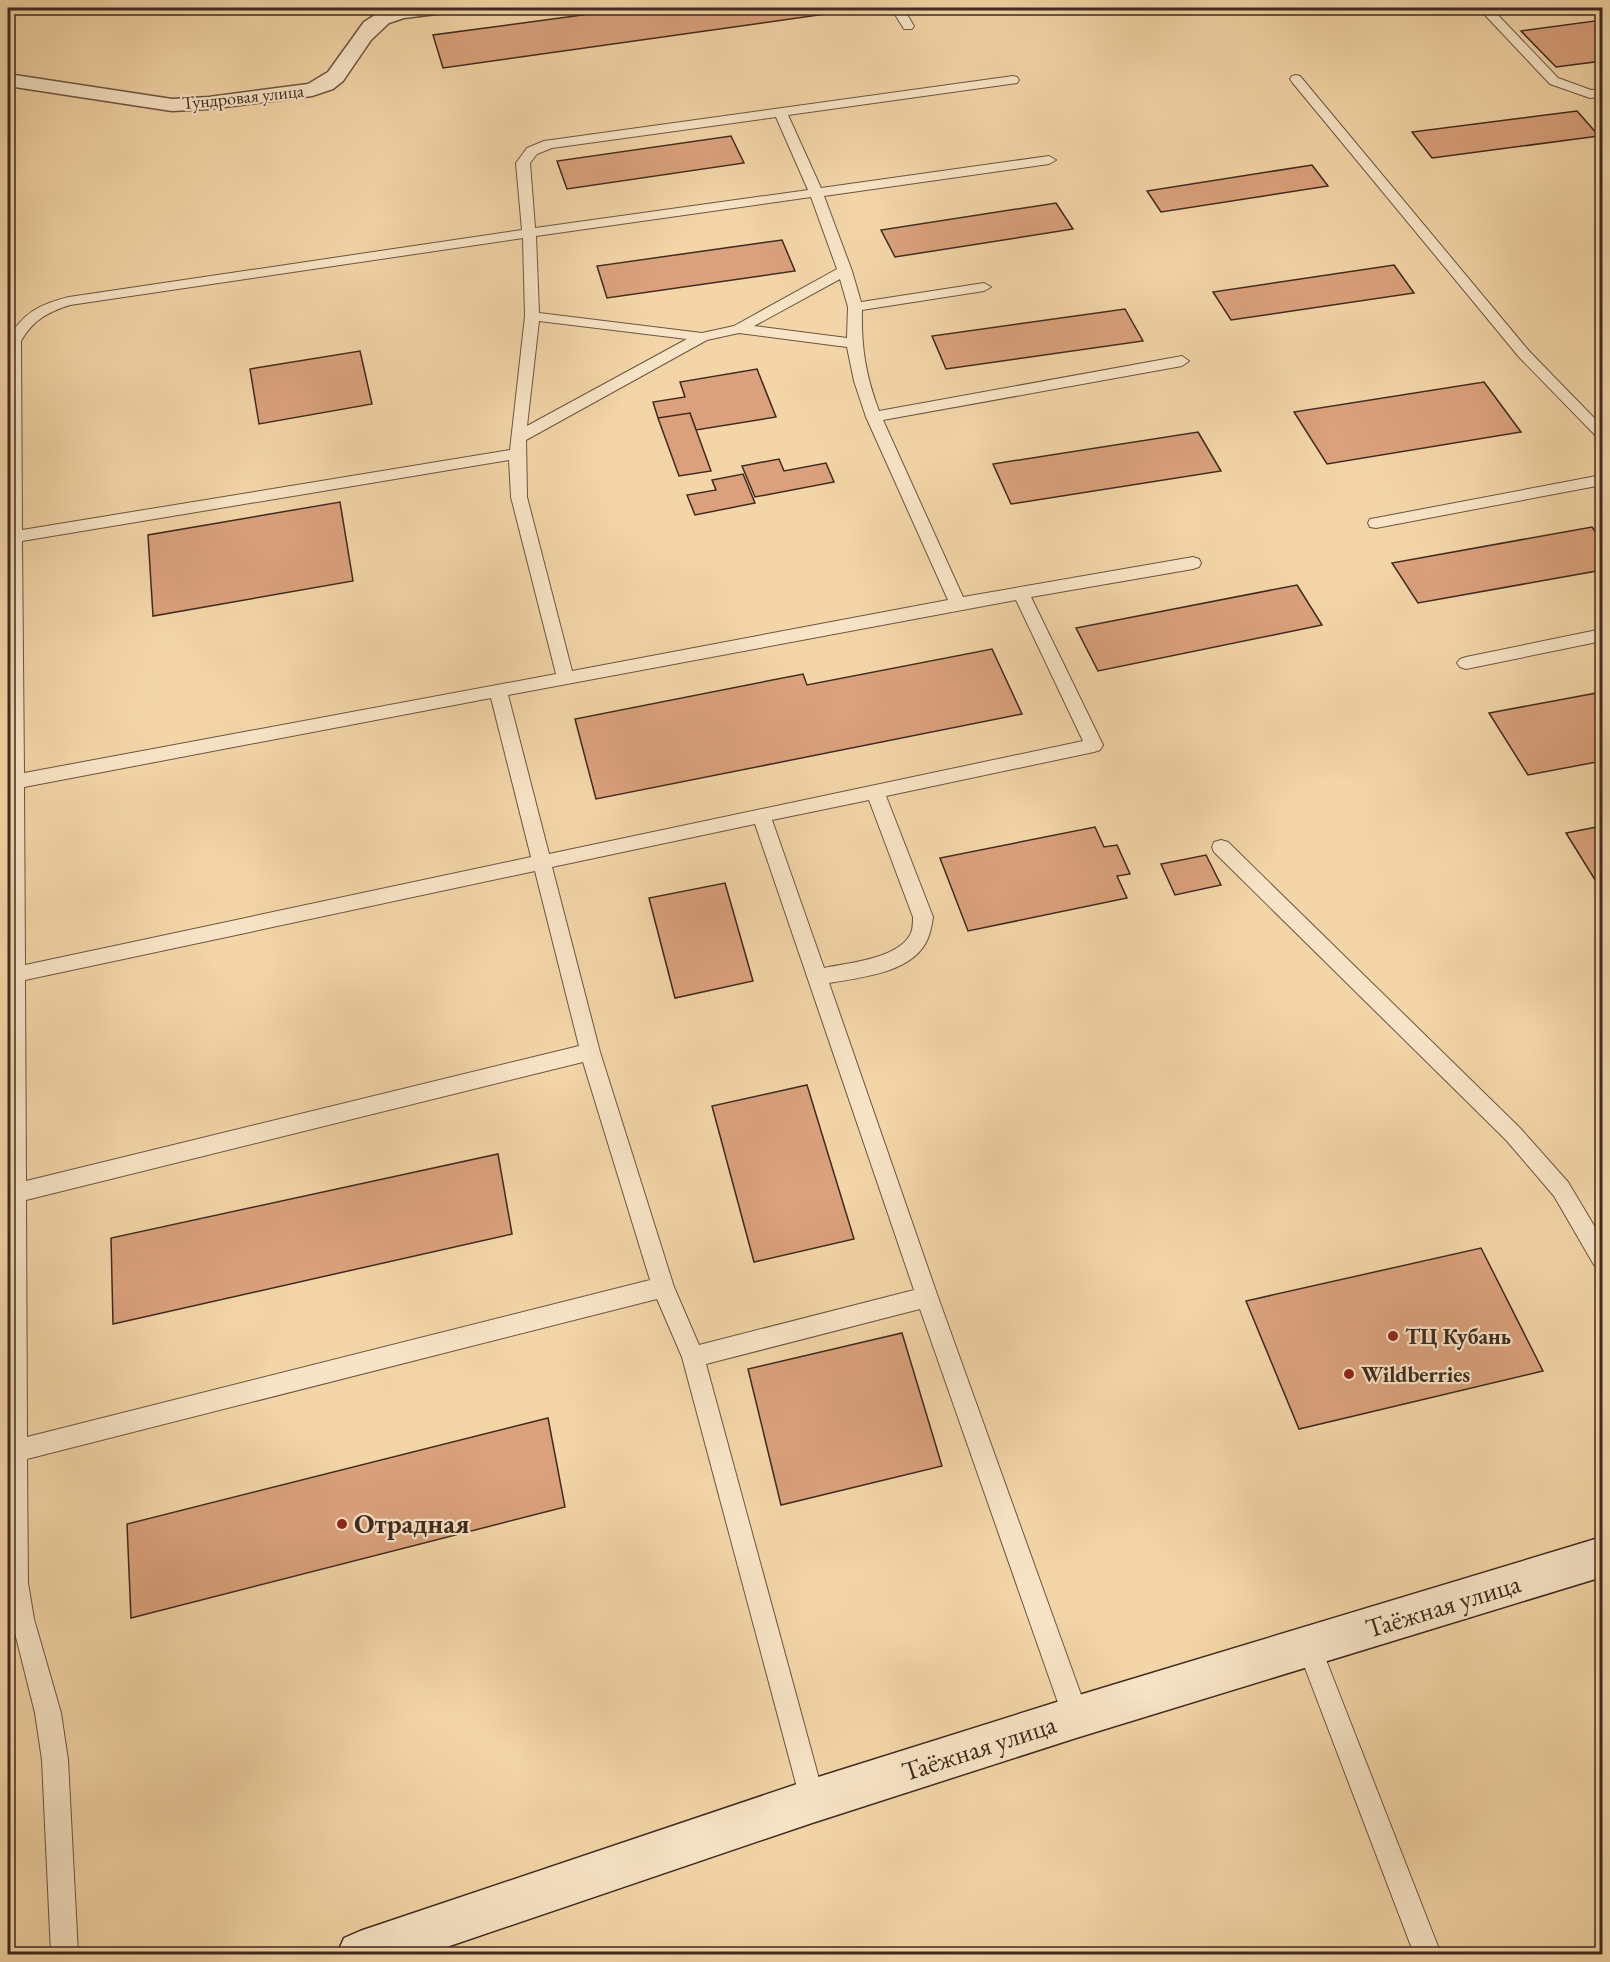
<svg xmlns="http://www.w3.org/2000/svg" width="1610" height="1962" font-family="'EB Garamond',serif">
<style>
.building{fill:#daa17c;stroke:#3f2a1f;stroke-width:1.5}
.lines{fill:none;stroke-linecap:round;stroke-linejoin:round}
.lane-casing{stroke:#6c5541;stroke-width:2}
.street-casing{stroke:#6c5541;stroke-width:3}
.secondary-casing{stroke:#3f2a1f;stroke-width:3}
.lane{fill:#f7e4c6;fill-rule:evenodd}
.street{fill:#f7e4c6;fill-rule:evenodd}
.secondary{fill:#f7e4c6;fill-rule:evenodd}
.poi-dot{fill:#8f2418;stroke:#f7e4c6;stroke-width:2}
.labels{text-anchor:middle;stroke-width:4.5;stroke-linejoin:round;paint-order:stroke}
.far-street-label{font-size:18px;fill:#3f2a1f;stroke:#f7e4c6}
.poi-label{font-size:22px;font-weight:bold;fill:#3f2a1f;stroke:#f7e4c6;text-anchor:start}
.near-poi-label{font-size:27px;font-weight:bold;fill:#3f2a1f;stroke:#f7e4c6;text-anchor:start}
.near-street-label{font-size:27px;fill:#3f2a1f;stroke:#f7e4c6}
</style>
<rect width="100%" height="100%" fill="#f3d5a7"/>
<filter id="stains"><feTurbulence type="fractalNoise" baseFrequency=".00333" numOctaves="4"/><feColorMatrix values="0 0 0 0 .2 0 0 0 0 .09 0 0 0 0 .02 0 0 0 .5 -.17"/></filter>
<radialGradient id="worn" r=".72"><stop offset=".6" stop-color="#630" stop-opacity="0"/><stop offset="1" stop-color="#630" stop-opacity=".3"/></radialGradient>
<path class="building" d="M 634,8 L 830,8 L 833,13 L 443,68 L 433,35 Z
M 1602,20 L 1602,61 L 1556,67 L 1521,31 Z
M 1577,111 L 1599,136 L 1432,158 L 1412,132 Z
M 731,136 L 744,163 L 567,189 L 557,161 Z
M 1312,165 L 1328,186 L 1161,212 L 1147,191 Z
M 1056,203 L 1073,229 L 895,257 L 881,230 Z
M 782,240 L 795,271 L 607,298 L 597,266 Z
M 1394,265 L 1414,293 L 1231,320 L 1213,292 Z
M 1125,309 L 1143,341 L 946,369 L 932,336 Z
M 360,351 L 372,404 L 259,424 L 250,369 Z
M 757,369 L 776,417 L 696,430 L 690,413 L 658,418 L 653,402 L 685,397 L 680,382 Z
M 1484,382 L 1521,432 L 1327,464 L 1294,412 Z
M 690,413 L 711,471 L 679,476 L 658,418 Z
M 1198,432 L 1221,471 L 1011,504 L 993,464 Z
M 779,459 L 784,471 L 826,463 L 834,482 L 755,497 L 742,466 Z
M 743,474 L 755,503 L 695,515 L 687,495 L 716,490 L 712,480 Z
M 340,502 L 353,581 L 153,616 L 148,535 Z
M 1592,527 L 1602,541 L 1602,570 L 1418,603 L 1392,563 Z
M 1297,585 L 1322,625 L 1098,671 L 1076,628 Z
M 992,649 L 1022,714 L 596,799 L 575,719 L 803,674 L 807,685 Z
M 1602,692 L 1602,761 L 1528,775 L 1489,713 Z
M 1602,826 L 1602,891 L 1566,833 Z
M 1095,827 L 1104,847 L 1117,845 L 1130,874 L 1117,876 L 1127,898 L 968,931 L 940,858 Z
M 1206,855 L 1221,885 L 1175,895 L 1161,864 Z
M 725,883 L 753,981 L 675,998 L 649,898 Z
M 807,1085 L 854,1239 L 754,1262 L 712,1106 Z
M 498,1154 L 512,1234 L 113,1324 L 111,1238 Z
M 1481,1248 L 1543,1371 L 1299,1429 L 1246,1301 Z
M 902,1333 L 942,1466 L 781,1505 L 748,1369 Z
M 548,1418 L 565,1507 L 131,1618 L 127,1524 Z"/>
<g class="lines">
<g class="lane-casing">
<path id="lane" d="M 891,8 L 903,8 L 914,26 L 912,29 L 904,29 Z
M 1483,8 L 1510,8 L 1508,11 L 1496,13 L 1558,78 L 1591,90 L 1602,89 L 1602,97 L 1590,98 L 1550,84 L 1483,13 Z
M 1296,75 L 1300,76 L 1529,351 L 1602,426 L 1602,439 L 1597,437 L 1519,357 L 1292,82 L 1290,79 L 1292,76 Z
M 1013,76 L 1017,77 L 1019,80 L 1017,83 L 788,115 L 821,188 L 1049,156 L 1056,160 L 1049,164 L 824,196 L 852,271 L 861,302 L 984,283 L 991,287 L 984,291 L 862,310 C 861,348 866,376 879,411 L 1182,356 L 1189,361 L 1182,366 L 883,420 L 963,597 L 1193,557 L 1199,559 L 1201,563 L 1199,567 L 1193,569 L 1031,597 L 1103,745 L 1100,750 L 1094,752 L 886,796 L 933,917 C 931,930 929,941 920,951 C 900,974 857,978 829,983 L 938,1297 L 1089,1717 L 1085,1726 L 1076,1730 L 1067,1726 L 1063,1717 L 920,1309 L 706,1364 L 825,1801 L 821,1810 L 812,1814 L 803,1810 L 682,1357 L 657,1299 L 27,1459 L 28,1583 L 34,1619 L 61,1713 L 68,1760 L 78,1954 L 51,1954 L 42,1760 L 35,1713 L 8,1605 L 8,340 C 22,313 40,304 69,297 L 522,230 L 516,163 L 527,148 L 544,141 ZM 776,117 L 808,190 L 535,228 L 530,163 L 537,154 L 552,148 ZM 811,197 L 837,269 L 734,326 L 702,333 L 539,313 L 536,236 ZM 523,238 L 525,316 L 510,450 L 22,530 L 21,341 C 33,320 48,312 70,305 ZM 840,279 L 848,307 L 847,338 L 754,326 ZM 539,321 L 687,339 L 527,426 ZM 739,333 L 847,347 L 854,381 L 866,417 L 948,600 L 572,671 L 527,497 L 526,440 L 707,340 ZM 509,460 L 511,497 L 556,674 L 24,773 L 22,541 ZM 1016,600 L 1083,741 L 549,854 L 508,695 ZM 491,698 L 531,857 L 25,965 L 24,787 ZM 869,800 L 913,917 C 913,923 913,930 910,935 C 897,959 847,963 824,968 L 772,820 ZM 755,824 L 914,1290 L 699,1345 L 674,1287 L 600,1052 L 552,867 ZM 535,871 L 579,1046 L 26,1181 L 25,980 ZM 583,1062 L 650,1280 L 27,1437 L 26,1200 Z
M 1602,475 L 1602,485 L 1376,528 L 1370,527 L 1368,523 L 1370,519 L 1376,518 Z
M 1602,629 L 1602,641 L 1466,669 L 1460,667 L 1457,663 L 1460,659 L 1466,657 Z
M 1221,840 L 1228,842 L 1520,1128 L 1568,1182 L 1602,1239 L 1602,1268 L 1594,1265 L 1554,1196 L 1506,1140 L 1214,852 L 1212,847 L 1214,842 Z
M 1309,1635 L 1318,1638 L 1321,1647 L 1441,1954 L 1414,1954 L 1297,1647 L 1300,1638 Z"/>
</g>
<g class="street-casing">
<path id="street" d="M 395,8 L 456,8 L 453,12 L 404,18 L 389,23 L 371,40 L 343,81 L 333,89 L 312,96 L 209,109 L 172,111 L 8,86 L 8,74 L 172,99 L 209,97 L 308,84 L 328,72 L 364,22 L 375,15 Z"/>
</g>
<g class="secondary-casing">
<path id="secondary" d="M 1602,1537 L 1602,1577 L 1076,1738 L 812,1823 L 426,1954 L 337,1954 L 344,1938 L 360,1931 L 812,1779 L 1076,1696 Z"/>
</g>
<use href="#lane" class="lane"/>
<use href="#street" class="street"/>
<use href="#secondary" class="secondary"/>
</g>
<g class="poi-dot">
<circle cx="1393" cy="1336" r="6"/>
<circle cx="1349" cy="1374" r="6"/>
<circle cx="342" cy="1524" r="6"/>
</g>
<g class="labels">
<g class="far-street-label">
<text transform="translate(243 97) rotate(-6)" y="6">Тундровая улица</text>
</g>
<g class="poi-label">
<text x="1405" y="1344">ТЦ Кубань</text>
<text x="1361" y="1382">Wildberries</text>
</g>
<g class="near-poi-label">
<text x="354" y="1533">Отрадная</text>
</g>
<g class="near-street-label">
<text transform="translate(1443 1606) rotate(-17)" y="9">Таёжная улица</text>
<text transform="translate(979 1748) rotate(-18)" y="9">Таёжная улица</text>
</g>
</g>
<rect width="1610" height="1962" fill="none" stroke="#f3d5a7" stroke-width="30"/>
<rect x="9" y="9" width="1592" height="1944" fill="none" stroke="#3f2a1f" stroke-width="3"/>
<rect x="15" y="15" width="1580" height="1932" fill="none" stroke="#3f2a1f" stroke-width="1.5"/>
<rect width="100%" height="100%" filter="url(#stains)"/>
<rect width="100%" height="100%" fill="url(#worn)"/>
</svg>
